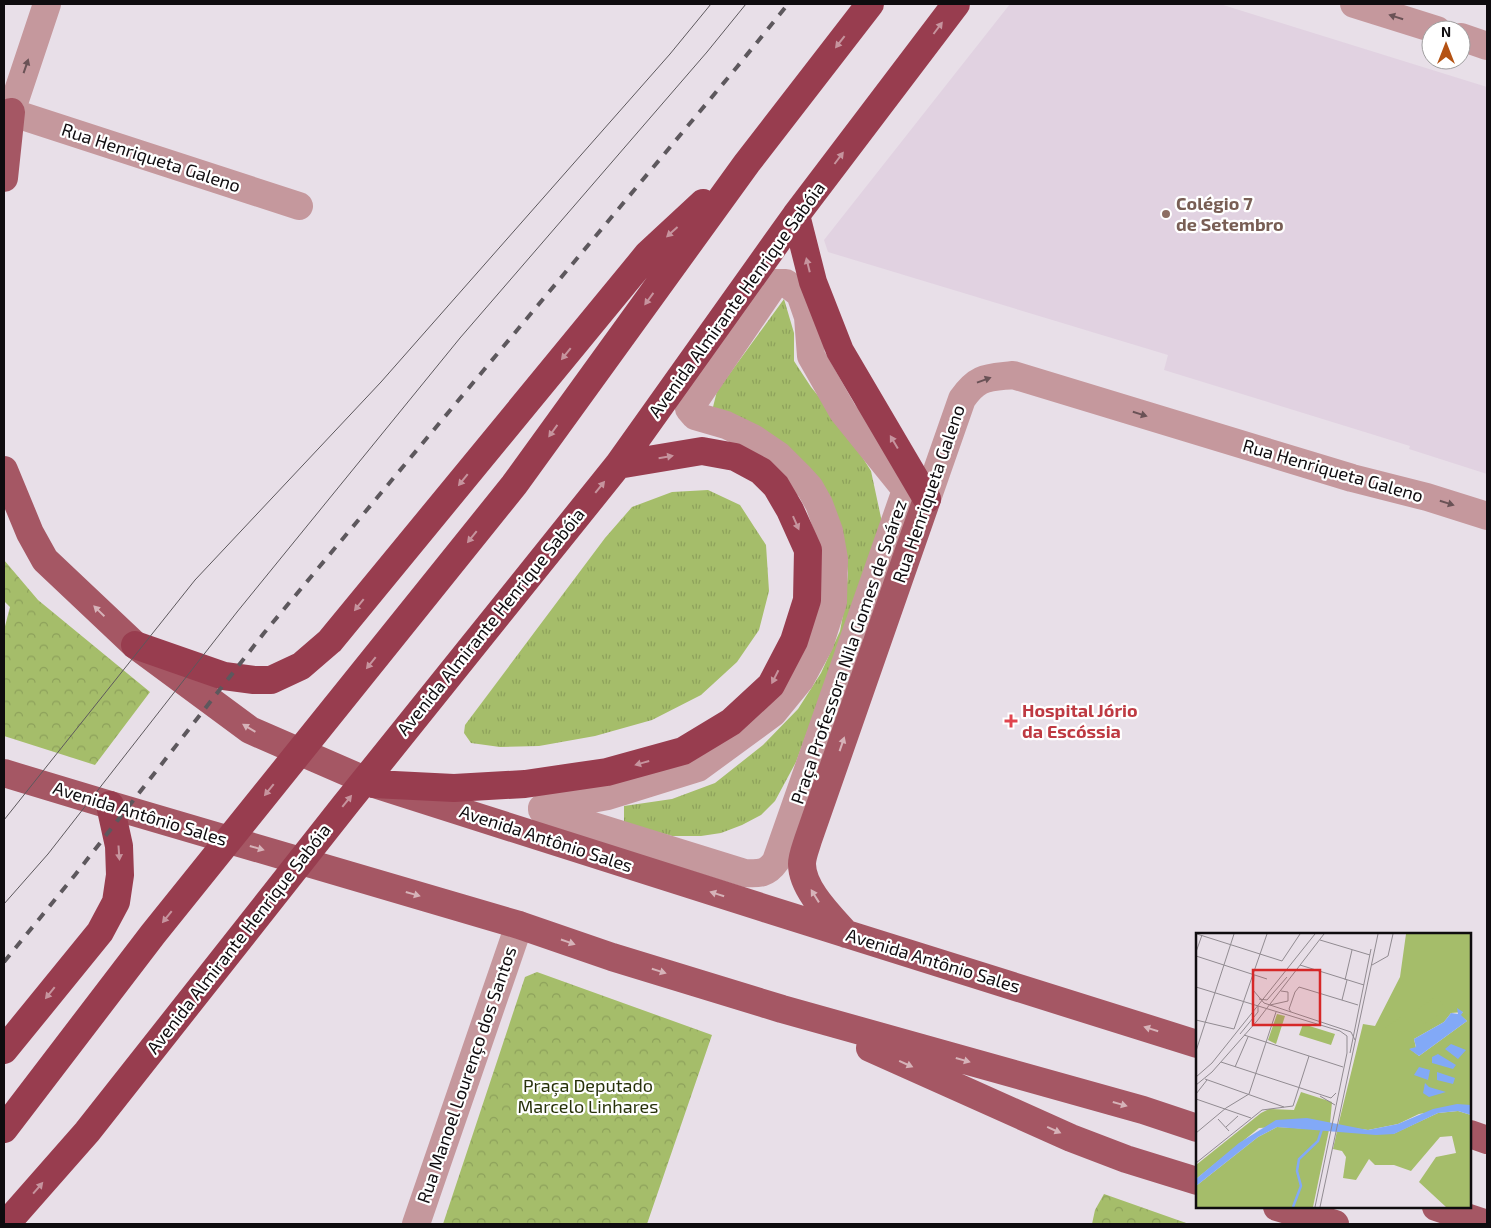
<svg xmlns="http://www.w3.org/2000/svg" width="1491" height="1228" viewBox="0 0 1491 1228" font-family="'Exo 2',sans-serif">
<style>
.built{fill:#e1d2e1}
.grass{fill:url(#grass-tufts)}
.park{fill:url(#park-crowns)}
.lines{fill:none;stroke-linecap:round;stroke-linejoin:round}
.minor{stroke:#c5989d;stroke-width:28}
.major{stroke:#a55764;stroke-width:28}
.highway{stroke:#983d4f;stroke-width:28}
.tram{stroke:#5d585d;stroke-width:1}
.rail{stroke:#5d585d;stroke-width:4;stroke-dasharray:9 9;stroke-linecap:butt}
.oneway{fill:#6a5256}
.oneway2{fill:#c6949e}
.oneway3{fill:#d6b3b9}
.education-dot{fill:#8d6e63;stroke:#fff;stroke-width:2}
.health-dot{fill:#e0444e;stroke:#fff;stroke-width:2}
.labels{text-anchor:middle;stroke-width:4.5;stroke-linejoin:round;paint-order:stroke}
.street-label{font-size:18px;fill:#0f0c0f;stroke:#fff}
.education-label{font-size:18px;font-weight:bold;fill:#785e54;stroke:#fff;text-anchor:start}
.health-label{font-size:18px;font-weight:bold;fill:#be3a42;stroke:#fff;text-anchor:start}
.park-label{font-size:18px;fill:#27310a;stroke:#fff}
.inset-river{fill:none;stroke:#82a9f7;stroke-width:2.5}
.inset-road{fill:none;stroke:#918b91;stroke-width:1}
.view{fill:#d62828;fill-opacity:0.15;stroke:#d62828;stroke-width:2.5}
.inset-edge{fill:none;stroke:#0f0c0f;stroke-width:2.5}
</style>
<defs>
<pattern id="grass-tufts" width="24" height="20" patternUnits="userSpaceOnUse" patternTransform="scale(1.25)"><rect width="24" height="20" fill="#a5bd6a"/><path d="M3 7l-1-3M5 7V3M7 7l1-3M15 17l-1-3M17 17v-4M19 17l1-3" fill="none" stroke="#8da15b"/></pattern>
<pattern id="park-crowns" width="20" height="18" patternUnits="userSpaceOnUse" patternTransform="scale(1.25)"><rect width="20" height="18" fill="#a5bd6a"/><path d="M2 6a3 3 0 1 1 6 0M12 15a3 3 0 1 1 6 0" fill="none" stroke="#8da15b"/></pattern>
</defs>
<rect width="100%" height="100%" fill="#e8dfe8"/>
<!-- built -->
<path class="built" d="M 1010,4 L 1220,4 L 1487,87 L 1487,474 L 1409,449 L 1410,446 L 1164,370 L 1168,355 L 828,252 L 824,240 Z"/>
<!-- grass -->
<path class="grass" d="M 784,299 L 794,333 L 794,361 L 811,387 L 844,428 L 871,471 L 883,527 L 796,762 L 775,801 L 761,815 L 742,825 L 721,833 L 701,836 L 672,836 L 624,823 L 624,806 L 672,799 L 715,783 L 763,745 L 798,709 L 821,673 L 840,631 L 845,604 L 848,573 L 843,538 L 742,421 L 713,407 L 717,391 Z
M 708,490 L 740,505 L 766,545 L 769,591 L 759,630 L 737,662 L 701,695 L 652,720 L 595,736 L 539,746 L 500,747 L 471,743 L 464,733 L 465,725 L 605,538 L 632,507 L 672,492 Z"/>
<!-- park -->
<path class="park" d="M 4,560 L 38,600 L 150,692 L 95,765 L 4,736 L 4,630 L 10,607 L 4,601 Z
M 537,972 L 712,1035 L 647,1224 L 443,1224 L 525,977 Z
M 1104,1194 L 1189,1224 L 1092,1224 L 1095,1210 Z"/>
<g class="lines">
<!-- minor -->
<path class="minor" d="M 1354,4 L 1437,30
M 1461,37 L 1487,46
M 4,110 L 299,206
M 4,127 L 11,112 L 47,4
M 775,283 L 786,283 L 800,294 L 808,317 L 811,356 L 843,412 L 906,490 L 776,861 C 767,874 759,874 745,873 L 542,810 L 542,808 L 608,796 L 698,768 L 773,713 L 800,680 L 820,643 L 833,602 L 834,559 L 829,531 L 819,504 L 810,488 L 800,477 L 778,455 L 753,438 L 726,425 L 695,416 L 689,409 Z
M 927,499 L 962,399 C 978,376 987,378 1013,375 L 1352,478 L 1427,497 L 1487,516
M 416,1224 L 519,925"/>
<!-- major -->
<path class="major" d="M 4,178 L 11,112
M 4,470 L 30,533 L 45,560 L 135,645 L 250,730 L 374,784 L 764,908 L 1197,1044
M 4,773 L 110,805 L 519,925 L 612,957 L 782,1009 L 1143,1110 L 1197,1128
M 846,934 C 830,916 802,889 802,864 C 802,856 806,847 808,840 L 927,499
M 870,1048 L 1071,1138 L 1126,1159 L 1197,1181
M 1470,1134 L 1487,1140
M 1277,1207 L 1335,1224
M 1436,1207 L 1487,1224"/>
<!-- highway -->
<path class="highway" d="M 796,215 L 813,282 L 840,351 L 927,499
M 135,645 L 224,676 L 254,680 L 271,680 L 301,666 L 330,641 L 648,254 L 703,203
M 374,784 L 454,788 L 525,784 L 607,772 L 683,751 L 731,722 L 771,685 L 794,641 L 807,600 L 808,550 L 790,510 L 776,486 L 761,471 L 735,457 L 702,451 L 618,465
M 4,1050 L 100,932 L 116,902 L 120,875 L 119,846 L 110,805
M 4,1129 L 153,934 L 514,485 L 747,163 L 870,4
M 6,1224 L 87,1132 L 345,805 L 618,465 L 796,215 L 956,4"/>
<!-- tram -->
<path class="tram" d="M 4,820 L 195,580 L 381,382 L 670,54 L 711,4
M 4,904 L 48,854 L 237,612 L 460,338 L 707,52 L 746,4"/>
<!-- rail -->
<path class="rail" d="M 4,962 L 75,875 L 264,633 L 737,67 L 788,4"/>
</g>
<!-- one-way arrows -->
<defs><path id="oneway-solid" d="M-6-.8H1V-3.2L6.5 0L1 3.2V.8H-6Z" transform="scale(1.25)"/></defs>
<g class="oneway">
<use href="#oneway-solid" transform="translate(1396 17) rotate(-162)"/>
<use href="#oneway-solid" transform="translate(26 66) rotate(-71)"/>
<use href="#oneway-solid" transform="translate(984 380) rotate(-20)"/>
<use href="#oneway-solid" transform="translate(1140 414) rotate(17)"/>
<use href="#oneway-solid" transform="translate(1447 503) rotate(17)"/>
</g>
<g class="oneway2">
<use href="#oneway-solid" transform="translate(938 28) rotate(-53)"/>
<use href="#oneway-solid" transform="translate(840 42) rotate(128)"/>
<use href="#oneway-solid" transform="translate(839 158) rotate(-53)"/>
<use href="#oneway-solid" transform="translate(672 232) rotate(138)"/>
<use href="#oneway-solid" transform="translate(808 265) rotate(-104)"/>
<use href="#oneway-solid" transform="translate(649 299) rotate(126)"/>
<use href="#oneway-solid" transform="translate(566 354) rotate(129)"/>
<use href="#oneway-solid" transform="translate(553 431) rotate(126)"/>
<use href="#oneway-solid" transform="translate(894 442) rotate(-121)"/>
<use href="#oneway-solid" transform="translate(666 457) rotate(-10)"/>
<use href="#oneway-solid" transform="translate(463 480) rotate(129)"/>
<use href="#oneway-solid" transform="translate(600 487) rotate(-51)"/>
<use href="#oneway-solid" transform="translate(796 523) rotate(66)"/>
<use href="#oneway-solid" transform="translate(472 537) rotate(129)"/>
<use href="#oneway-solid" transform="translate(359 605) rotate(129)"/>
<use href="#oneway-solid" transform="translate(371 663) rotate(129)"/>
<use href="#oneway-solid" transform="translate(775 677) rotate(117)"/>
<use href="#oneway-solid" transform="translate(642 763) rotate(164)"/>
<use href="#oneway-solid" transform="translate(269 790) rotate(129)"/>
<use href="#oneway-solid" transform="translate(347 801) rotate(-51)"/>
<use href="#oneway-solid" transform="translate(119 853) rotate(86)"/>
<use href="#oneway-solid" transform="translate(167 917) rotate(129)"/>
<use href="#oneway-solid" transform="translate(50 993) rotate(129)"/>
<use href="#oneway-solid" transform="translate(38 1188) rotate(-49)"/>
</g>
<g class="oneway3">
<use href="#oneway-solid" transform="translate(99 611) rotate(-136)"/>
<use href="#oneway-solid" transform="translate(249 728) rotate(-149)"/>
<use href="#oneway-solid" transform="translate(842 744) rotate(-71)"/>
<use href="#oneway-solid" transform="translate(257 848) rotate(16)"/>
<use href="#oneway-solid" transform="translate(413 894) rotate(16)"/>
<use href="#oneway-solid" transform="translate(717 894) rotate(-162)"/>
<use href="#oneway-solid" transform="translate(815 896) rotate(-122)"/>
<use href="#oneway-solid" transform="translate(568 942) rotate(19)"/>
<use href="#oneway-solid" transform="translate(659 971) rotate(17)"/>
<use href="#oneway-solid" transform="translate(1151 1029) rotate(-163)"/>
<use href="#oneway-solid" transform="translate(963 1060) rotate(16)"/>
<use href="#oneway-solid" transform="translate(906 1064) rotate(24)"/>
<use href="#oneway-solid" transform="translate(1120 1104) rotate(16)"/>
<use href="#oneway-solid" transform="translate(1054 1130) rotate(24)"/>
</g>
<!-- markers -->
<circle class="education-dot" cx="1166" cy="214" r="5"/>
<path class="health-dot" d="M1008.5 713.5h5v5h5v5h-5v5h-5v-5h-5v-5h5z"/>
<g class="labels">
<!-- street labels -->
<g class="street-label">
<text transform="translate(151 158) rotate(18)" y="6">Rua Henriqueta Galeno</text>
<text transform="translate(737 300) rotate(-54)" y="6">Avenida Almirante Henrique Sabóia</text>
<text transform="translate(1333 471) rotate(16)" y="6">Rua Henriqueta Galeno</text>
<text transform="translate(929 494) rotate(-71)" y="6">Rua Henriqueta Galeno</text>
<text transform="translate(491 622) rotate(-51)" y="6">Avenida Almirante Henrique Sabóia</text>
<text transform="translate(849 652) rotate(-71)" y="6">Praça Professora Nila Gomes de Soárez</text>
<text transform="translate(140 814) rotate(17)" y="6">Avenida Antônio Sales</text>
<text transform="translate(546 839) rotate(18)" y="6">Avenida Antônio Sales</text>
<text transform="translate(239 939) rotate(-52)" y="6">Avenida Almirante Henrique Sabóia</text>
<text transform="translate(933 961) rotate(17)" y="6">Avenida Antônio Sales</text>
<text transform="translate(467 1075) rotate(-71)" y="6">Rua Manoel Lourenço dos Santos</text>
</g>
<!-- education labels -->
<g class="education-label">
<text x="1176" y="210">Colégio 7<tspan x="1176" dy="21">de Setembro</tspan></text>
</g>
<!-- health labels -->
<g class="health-label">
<text x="1022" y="717">Hospital Jório<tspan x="1022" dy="21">da Escóssia</tspan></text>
</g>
<!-- park labels -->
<g class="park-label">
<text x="588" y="1092">Praça Deputado<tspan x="588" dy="21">Marcelo Linhares</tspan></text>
</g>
</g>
<!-- overview -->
<g transform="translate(1196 933)">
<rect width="275" height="275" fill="#e8dfe8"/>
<path d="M 81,194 L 133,197 L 117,274 L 0,274 L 0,253 L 62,204 Z" fill="#a5bd6a"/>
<path d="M 210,1 L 275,1 L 275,172 L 223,181 L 202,191 L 172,197 L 142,193 L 167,91 L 179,93 L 204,44 ZM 267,79 L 264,82 L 271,88 L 223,123 L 214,116 L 220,115 L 218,106 L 248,89 L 255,80 ZM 81,81 L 89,83 L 80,111 L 72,107 ZM 107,91 L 139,101 L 135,112 L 103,102 ZM 105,159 L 136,169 L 134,191 L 63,195 L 0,246 L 0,232 L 65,180 L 73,176 L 98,177 ZM 262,178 L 275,182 L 275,274 L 250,274 L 223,249 L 240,224 L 260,220 L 256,203 L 244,204 L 215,238 L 198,232 L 179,232 L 173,226 L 160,247 L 147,245 L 150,224 L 146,218 L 137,216 L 141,198 L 197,201 L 242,180 Z" fill="#a5bd6a" fill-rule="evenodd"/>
<path d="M 241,63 L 250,77 L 228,91 L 219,78 ZM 208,82 L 215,94 L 194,108 L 186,97 Z" fill="#a5bd6a"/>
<path d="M 261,75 L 267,79 L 265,82 L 271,88 L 223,123 L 213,116 L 220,114 L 218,106 L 248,89 L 255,80 L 262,81 ZM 255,111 L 270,117 L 262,126 L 249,116 ZM 242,121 L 260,132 L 257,136 L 236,130 L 236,124 ZM 223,134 L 234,137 L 232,147 L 218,142 ZM 241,139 L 259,145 L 257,151 L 241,147 ZM 229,150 L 233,154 L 250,159 L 233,164 L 227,160 ZM 261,171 L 275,172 L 275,182 L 262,178 L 242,180 L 198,201 L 180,202 L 81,194 L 62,204 L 0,253 L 0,246 L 43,210 L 80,187 L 111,185 L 172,197 L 202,191 L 237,176 Z" fill="#82a9f7"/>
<path class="inset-river" d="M 97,274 L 105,253 L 101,238 L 103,226 L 122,208 L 126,196"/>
<path class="inset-road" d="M 1,1 L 86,28 L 104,1M 124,7 L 174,22M 0,19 L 6,2M 0,23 L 71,46M 104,32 L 168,52M 176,32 L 192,23 L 197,1M 58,42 L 57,57 L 68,70 L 155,99 L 159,107M 149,47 L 156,17M 0,54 L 144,98 L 151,103 L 151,120 L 119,274M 99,59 L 103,54 L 162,72M 63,66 L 71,67 L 91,44M 146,67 L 151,47M 74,72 L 92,68 L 92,59 L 85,58M 95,79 L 93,76 L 99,59M 0,87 L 38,96 L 71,1M 44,101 L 62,79 L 62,73M 48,102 L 147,134M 0,118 L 38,1M 154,120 L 175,16M 25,129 L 135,165 L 140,160M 39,134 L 52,104M 0,144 L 16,130 L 119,1M 9,146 L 88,174M 0,152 L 16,139 L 61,88 L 128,1M 0,161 L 11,147M 124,163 L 139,172M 0,166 L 55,185M 22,186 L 33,198M 30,194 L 42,183M 0,200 L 30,175 L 53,161 L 80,79M 0,230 L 66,177 L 97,173 L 113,123M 124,274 L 182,1"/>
<path class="view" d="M 57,37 L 124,37 L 124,92 L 57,92 Z"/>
<rect width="275" height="275" class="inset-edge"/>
</g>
<!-- border -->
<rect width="1491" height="1228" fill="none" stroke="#0f0c0f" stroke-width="10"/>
<!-- north arrow -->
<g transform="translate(1446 45)"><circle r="24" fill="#ffffff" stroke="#9f9e9f"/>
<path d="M0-4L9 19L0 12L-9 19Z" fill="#b45213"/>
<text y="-8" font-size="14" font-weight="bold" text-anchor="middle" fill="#0f0c0f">N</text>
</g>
</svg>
